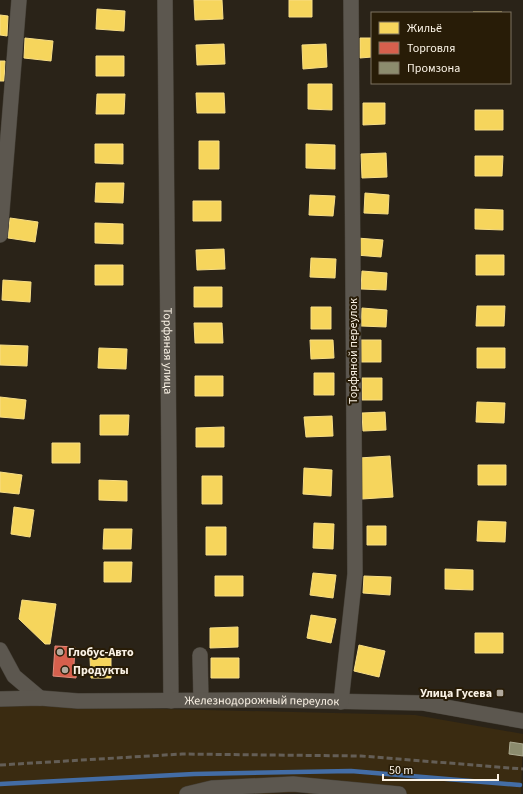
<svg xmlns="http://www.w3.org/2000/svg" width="523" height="794" viewBox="0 0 523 794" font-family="'Source Sans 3',sans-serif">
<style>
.built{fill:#3a2b11}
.homes{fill:#f6d55c;stroke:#f8de85}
.shops{fill:#d6604d;stroke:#e18c7b}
.industry{fill:#8c8c6e;stroke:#adab92}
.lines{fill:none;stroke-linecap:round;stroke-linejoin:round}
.stream{stroke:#436da6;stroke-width:4.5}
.minor-casing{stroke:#443f36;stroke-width:16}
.minor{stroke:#5c574f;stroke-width:15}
.rail{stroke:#645e56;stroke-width:3;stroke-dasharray:6 3;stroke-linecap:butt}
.poi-dot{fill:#b2aa9e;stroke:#281c07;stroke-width:1.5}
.labels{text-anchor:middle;stroke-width:4;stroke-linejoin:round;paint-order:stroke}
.street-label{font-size:12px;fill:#fbf3e6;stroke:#281c07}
.poi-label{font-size:12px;font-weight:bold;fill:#fbf3e6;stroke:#281c07;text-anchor:start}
</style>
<rect width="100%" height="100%" fill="#2a2318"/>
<!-- built -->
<path class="built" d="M 0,703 L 1,705 L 415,715 L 523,734 L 521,794 L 308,794 L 308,792 L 262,794 L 0,794 Z"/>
<!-- homes -->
<path class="homes" d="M 194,0 L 222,0 L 223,19 L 195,20 Z
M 289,0 L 312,0 L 312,17 L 289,17 Z
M 97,9 L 125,11 L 124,31 L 96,29 Z
M 473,12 L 502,12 L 502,13 L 473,13 Z
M 0,15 L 8,16 L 7,36 L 0,35 Z
M 25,38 L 53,41 L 51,61 L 24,58 Z
M 360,38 L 372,38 L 372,57 L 360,58 Z
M 224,44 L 225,64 L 197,65 L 196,45 Z
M 326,44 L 327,67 L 303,69 L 302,45 Z
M 96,56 L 124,56 L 124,76 L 96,76 Z
M 0,61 L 5,61 L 4,81 L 0,81 Z
M 308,84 L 332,84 L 332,110 L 308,109 Z
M 196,93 L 224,93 L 225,113 L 197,113 Z
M 97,94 L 125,94 L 124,114 L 96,114 Z
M 363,103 L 385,103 L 385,124 L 363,125 Z
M 475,110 L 503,110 L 503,130 L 475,130 Z
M 199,141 L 219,141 L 219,169 L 199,169 Z
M 95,144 L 123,144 L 123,164 L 95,163 Z
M 306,144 L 335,145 L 335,169 L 306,168 Z
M 386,153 L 387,177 L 362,178 L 361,154 Z
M 475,156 L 503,156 L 502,176 L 475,176 Z
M 96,183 L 124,183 L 123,203 L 95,202 Z
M 365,193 L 389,195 L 388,214 L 364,213 Z
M 310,195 L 335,196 L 333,216 L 309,215 Z
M 193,201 L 221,201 L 221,221 L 193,221 Z
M 475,209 L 503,210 L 503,230 L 475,229 Z
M 10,218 L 38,222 L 35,242 L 8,238 Z
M 95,223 L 123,224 L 123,244 L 95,243 Z
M 357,238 L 383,240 L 381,257 L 356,255 Z
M 224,249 L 225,269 L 197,270 L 196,250 Z
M 476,255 L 504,255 L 504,275 L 476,275 Z
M 311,258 L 336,259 L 335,278 L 310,277 Z
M 95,265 L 123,265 L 123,285 L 95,285 Z
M 362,271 L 387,273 L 386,290 L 361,289 Z
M 3,280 L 31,282 L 30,302 L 2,300 Z
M 194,287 L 222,287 L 222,307 L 194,307 Z
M 477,306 L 505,306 L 504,326 L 476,326 Z
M 311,307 L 331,307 L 331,329 L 311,329 Z
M 362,308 L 387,310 L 386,327 L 361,326 Z
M 194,323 L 222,323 L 223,343 L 195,343 Z
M 310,340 L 333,340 L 334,358 L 311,359 Z
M 361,340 L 381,340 L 381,362 L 361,362 Z
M 0,345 L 28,346 L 27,366 L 0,365 Z
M 99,348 L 127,349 L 126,369 L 98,368 Z
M 477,348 L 505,348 L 505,368 L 477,368 Z
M 314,373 L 334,373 L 334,395 L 314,395 Z
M 195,376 L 223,376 L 223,396 L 195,396 Z
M 362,378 L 382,378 L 382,400 L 362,400 Z
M 0,397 L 26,400 L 24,419 L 0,417 Z
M 477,402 L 505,403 L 504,423 L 476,422 Z
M 385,412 L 386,430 L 363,431 L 362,413 Z
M 100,415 L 129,415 L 128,435 L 100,435 Z
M 332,416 L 333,436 L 306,437 L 304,417 Z
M 224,427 L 224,447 L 196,447 L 196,428 Z
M 52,443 L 80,443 L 80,463 L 52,463 Z
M 390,456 L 393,497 L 362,499 L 359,458 Z
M 478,465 L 506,465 L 506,485 L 478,485 Z
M 304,468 L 332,470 L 331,496 L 303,494 Z
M 0,472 L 22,475 L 19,494 L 0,492 Z
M 202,476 L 222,476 L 222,504 L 202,504 Z
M 99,480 L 127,481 L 127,501 L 99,500 Z
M 14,507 L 34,510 L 30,537 L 11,534 Z
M 478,521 L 506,522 L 505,542 L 477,541 Z
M 314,523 L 334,524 L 333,549 L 313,548 Z
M 367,526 L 386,526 L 386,545 L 367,545 Z
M 206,527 L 226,527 L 226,555 L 206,555 Z
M 104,529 L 132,529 L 131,549 L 103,549 Z
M 104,562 L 132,562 L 131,582 L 104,582 Z
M 445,569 L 473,570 L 473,590 L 445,589 Z
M 313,573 L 336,575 L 333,598 L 310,595 Z
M 215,576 L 243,576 L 243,596 L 215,596 Z
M 364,576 L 391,577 L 390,595 L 363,593 Z
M 22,600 L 56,604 L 50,644 L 45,644 L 19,619 Z
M 311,615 L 336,619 L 331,643 L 307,638 Z
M 238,627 L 238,647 L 210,648 L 210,628 Z
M 475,633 L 503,633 L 503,653 L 475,653 Z
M 359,645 L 385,651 L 379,677 L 354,671 Z
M 90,658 L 111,658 L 111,678 L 91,678 Z
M 211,658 L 239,658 L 239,678 L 211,678 Z"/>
<!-- shops -->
<path class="shops" d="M 55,646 L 75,647 L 74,665 L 77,665 L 76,678 L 53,676 Z"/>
<!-- industry -->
<path class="industry" d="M 510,742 L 523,744 L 523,756 L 509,754 Z"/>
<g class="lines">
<!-- stream -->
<path class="stream" d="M 0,784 L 194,774 L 351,771 L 520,785"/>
<!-- minor casing -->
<g class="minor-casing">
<g id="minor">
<path id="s1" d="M 165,0 L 171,701"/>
<path d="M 0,235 L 19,0"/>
<path d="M 0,650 L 14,676 L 40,698"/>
<path d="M 200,655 L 201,700"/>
<path id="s2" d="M 0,699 L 40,698 L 78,701 L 273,700 L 423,703 L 523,721"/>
<path d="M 341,702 L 355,574 L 351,0"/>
<path d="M 187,794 L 212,788 L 293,784 L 399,794"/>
</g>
</g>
<!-- minor -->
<use href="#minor" class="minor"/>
<!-- rail -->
<path class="rail" d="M 0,765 L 182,754 L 361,756 L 523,769"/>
</g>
<!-- markers -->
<g class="poi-dot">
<circle cx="60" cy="652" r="4"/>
<circle cx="65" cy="670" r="4"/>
<rect x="496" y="689" width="8" height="8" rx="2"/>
</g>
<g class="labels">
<!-- street labels -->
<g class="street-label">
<text dy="4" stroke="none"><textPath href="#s1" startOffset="351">Торфяная улица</textPath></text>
<text transform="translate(353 351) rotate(-90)" y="4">Торфяной переулок</text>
<text dy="4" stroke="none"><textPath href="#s2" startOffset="262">Железнодорожный переулок</textPath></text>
</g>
<!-- poi labels -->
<g class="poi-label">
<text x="68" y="656">Глобус-Авто</text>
<text x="73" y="674">Продукты</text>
<text x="492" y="697" text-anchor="end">Улица Гусева</text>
</g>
</g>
<!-- legend -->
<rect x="371" y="12" width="140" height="72" fill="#281c07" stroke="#7c7260"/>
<rect x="379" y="22" width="20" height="12" fill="#f6d55c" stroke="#7c7260"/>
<text x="407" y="32" font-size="12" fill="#fbf3e6">Жильё</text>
<rect x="379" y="42" width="20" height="12" fill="#d6604d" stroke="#7c7260"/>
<text x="407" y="52" font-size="12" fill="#fbf3e6">Торговля</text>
<rect x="379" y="62" width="20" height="12" fill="#8c8c6e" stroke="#7c7260"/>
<text x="407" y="72" font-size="12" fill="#fbf3e6">Промзона</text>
<!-- scale -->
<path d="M383 774v6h115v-6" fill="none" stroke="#fbf3e6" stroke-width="2"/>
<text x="389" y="774" font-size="12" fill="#fbf3e6" stroke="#281c07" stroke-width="3" paint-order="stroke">50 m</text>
</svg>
